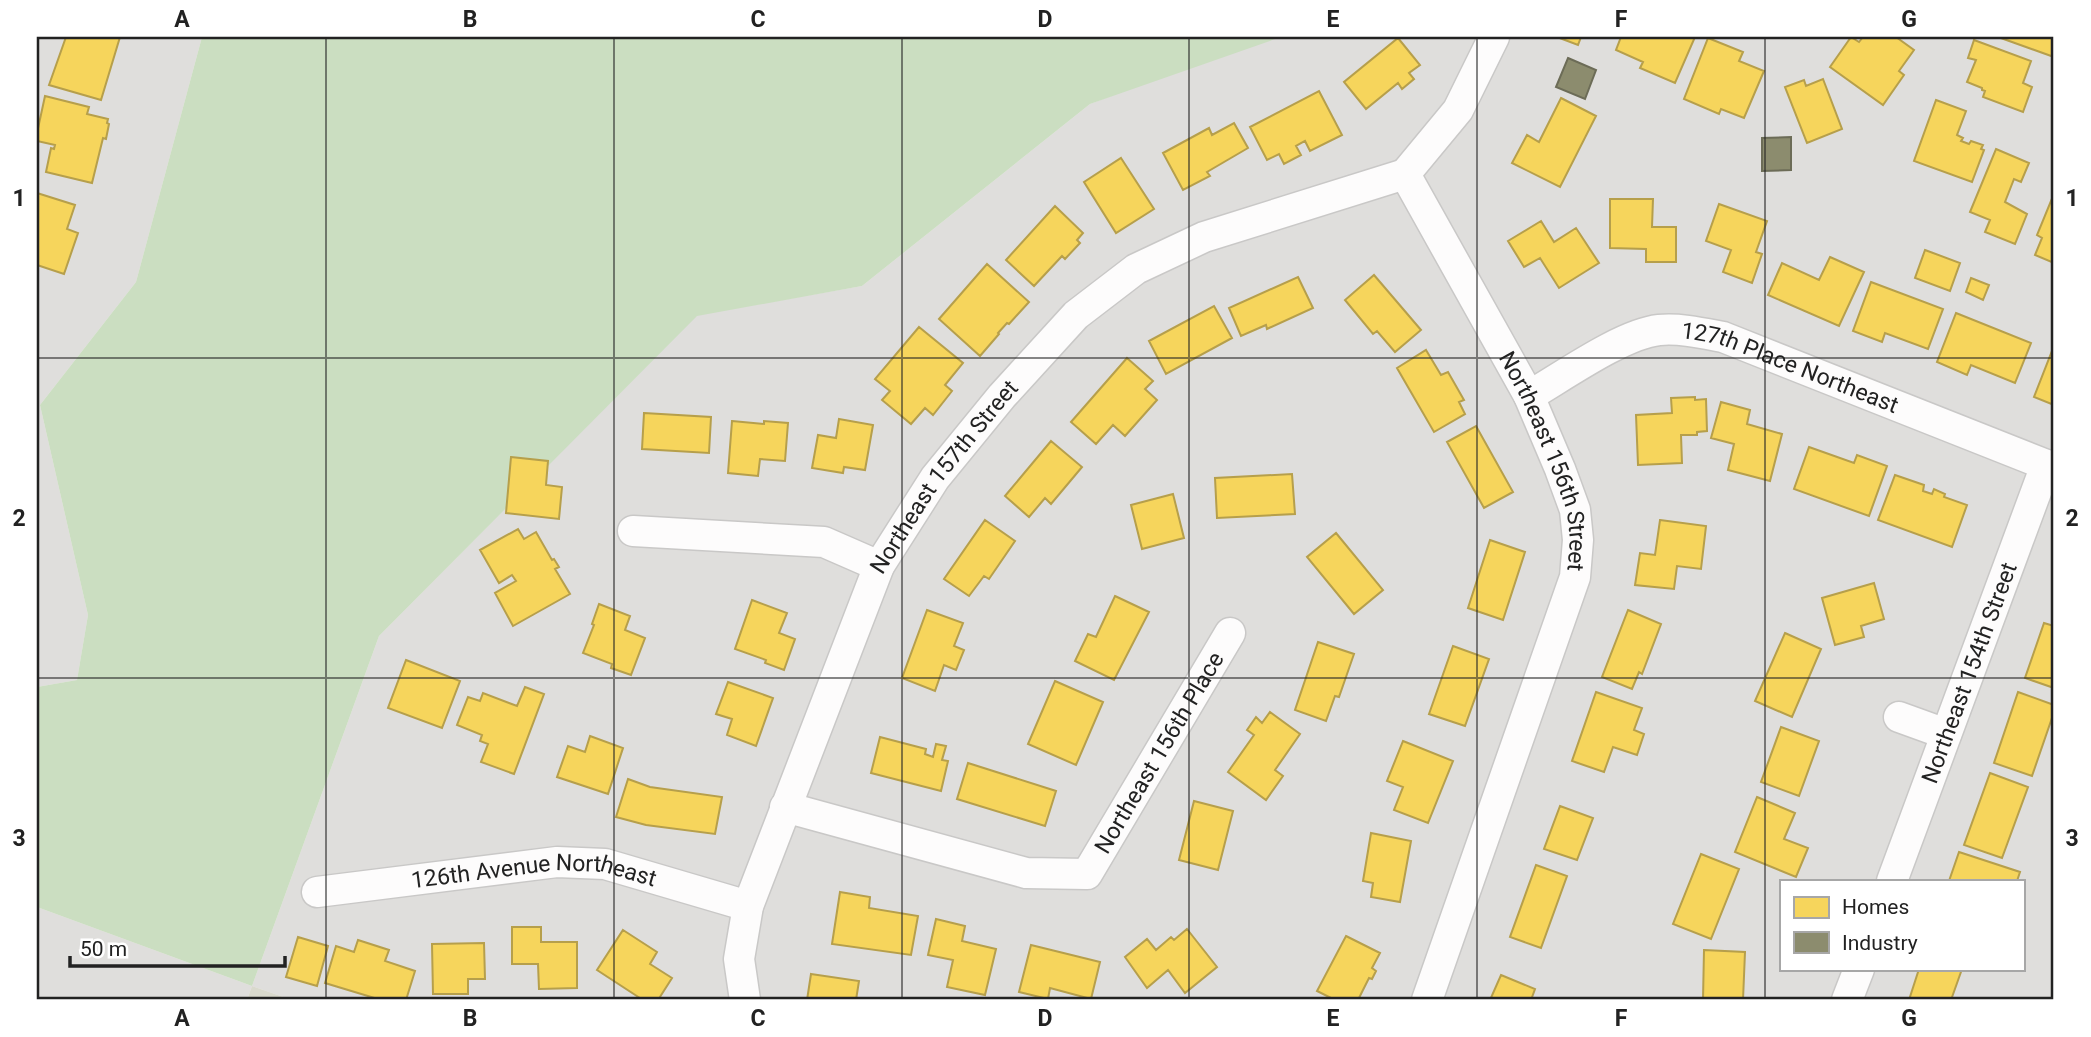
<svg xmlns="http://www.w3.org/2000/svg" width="2091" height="1037" viewBox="0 0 2091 1037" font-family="Roboto,sans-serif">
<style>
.residential{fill:#dfdedc;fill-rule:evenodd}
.construction{fill:#d9d9cd}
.forest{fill:#cbdec1}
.homes{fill:#f6d55c;stroke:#b69f4b;stroke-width:2}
.industry{fill:#8c8c6e;stroke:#6c6c57;stroke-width:2}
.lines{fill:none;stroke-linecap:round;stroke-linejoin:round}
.minor-casing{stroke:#c9c8c7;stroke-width:33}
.minor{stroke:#fdfcfc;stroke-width:30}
.grid{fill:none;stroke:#222;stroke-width:2;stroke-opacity:0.55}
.labels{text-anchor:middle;stroke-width:7;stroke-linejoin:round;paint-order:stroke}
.street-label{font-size:23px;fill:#222;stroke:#fff}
.neatline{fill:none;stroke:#222;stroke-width:2.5}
.grid-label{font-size:23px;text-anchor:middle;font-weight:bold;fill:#222}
</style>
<rect width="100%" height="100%" fill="#f0eeeb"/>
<!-- residential -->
<path class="residential" d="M 37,37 L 202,37 L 136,282 L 40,405 L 88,615 L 77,680 L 37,687 Z
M 1265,37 L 2054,37 L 2054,1000 L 292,1000 L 252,986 L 247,1000 L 37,1000 L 37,907 L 252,986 L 379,636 L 697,315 L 862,286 L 1090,104 ZM 1781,881 L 2023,881 L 2023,969 L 1781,969 Z"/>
<!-- construction -->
<path class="construction" d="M 252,986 L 292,1000 L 247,1000 Z"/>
<!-- forest -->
<path class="forest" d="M 202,37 L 1281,37 L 1090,104 L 862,286 L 697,316 L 379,636 L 252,986 L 37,907 L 37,687 L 77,680 L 88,615 L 40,405 L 136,282 Z"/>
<!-- homes -->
<path class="homes" d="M 66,37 L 120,37 L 101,100 L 49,85 Z
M 1557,37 L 1581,37 L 1578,45 Z
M 1621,37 L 1695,37 L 1675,83 L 1640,68 L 1643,62 L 1616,50 Z
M 1851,37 L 1859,42 L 1863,37 L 1896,37 L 1914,50 L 1899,71 L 1904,75 L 1883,105 L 1830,67 Z
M 1998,37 L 2054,37 L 2054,57 Z
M 1398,38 L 1420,65 L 1409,73 L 1414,79 L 1402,89 L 1398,83 L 1366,109 L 1344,82 Z
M 1708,38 L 1743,52 L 1739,61 L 1764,71 L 1744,118 L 1721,109 L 1719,114 L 1684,99 Z
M 1974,40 L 2031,61 L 2023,83 L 2032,87 L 2023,112 L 1983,97 L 1985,91 L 1982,90 L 1982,88 L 1967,82 L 1976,60 L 1968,58 Z
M 1823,79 L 1842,129 L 1807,143 L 1785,87 L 1804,80 L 1806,86 Z
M 1319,91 L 1342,135 L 1310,151 L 1305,141 L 1296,146 L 1301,155 L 1284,164 L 1279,154 L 1267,160 L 1250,127 Z
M 45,96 L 89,107 L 87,114 L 108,119 L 107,123 L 109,124 L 106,139 L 103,138 L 92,183 L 46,172 L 51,148 L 54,149 L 55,145 L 37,141 L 37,133 Z
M 1561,98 L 1596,116 L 1560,187 L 1512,163 L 1527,135 L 1539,142 Z
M 1936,100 L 1966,111 L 1957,135 L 1963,138 L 1961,141 L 1969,144 L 1971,141 L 1983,145 L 1981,149 L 1984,150 L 1972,182 L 1914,161 Z
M 1234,123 L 1248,148 L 1207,172 L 1210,176 L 1183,190 L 1163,153 L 1209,128 L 1212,135 Z
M 1996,149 L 2029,163 L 2021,182 L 2014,179 L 2005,202 L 2027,214 L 2015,244 L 1985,232 L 1990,220 L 1970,212 Z
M 1121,158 L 1154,209 L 1116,233 L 1084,182 Z
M 37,193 L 75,205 L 67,229 L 78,233 L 64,274 L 37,265 Z
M 2053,196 L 2054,196 L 2054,263 L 2035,255 L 2042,238 L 2037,235 Z
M 1610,199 L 1653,199 L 1652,227 L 1676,227 L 1676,262 L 1646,262 L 1646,249 L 1610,248 Z
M 1719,204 L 1767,221 L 1756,252 L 1762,254 L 1752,283 L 1723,272 L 1731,250 L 1706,241 Z
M 1055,206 L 1083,233 L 1077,240 L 1080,243 L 1065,259 L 1062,256 L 1034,286 L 1006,260 Z
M 1541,221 L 1554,242 L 1576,228 L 1599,263 L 1559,288 L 1540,258 L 1524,267 L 1508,241 Z
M 1925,250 L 1960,263 L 1950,291 L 1915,278 Z
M 1830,257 L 1864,272 L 1839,326 L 1768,295 L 1782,263 L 1819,280 Z
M 987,264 L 1029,302 L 1009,324 L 1007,323 L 998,333 L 999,334 L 980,356 L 939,319 Z
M 1374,275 L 1421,330 L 1395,352 L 1377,331 L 1373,334 L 1345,300 Z
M 1298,277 L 1313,308 L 1267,329 L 1266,325 L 1241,336 L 1229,308 Z
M 1971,278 L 1989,285 L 1983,300 L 1966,292 Z
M 1871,282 L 1943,309 L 1928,349 L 1885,333 L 1882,342 L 1853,331 Z
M 1214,306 L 1232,338 L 1166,374 L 1149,341 Z
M 1956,313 L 2031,343 L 2015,383 L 1971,365 L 1967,375 L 1937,362 Z
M 919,327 L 963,363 L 945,385 L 952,391 L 933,415 L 925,408 L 911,424 L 882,400 L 890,391 L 875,379 Z
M 1426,350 L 1441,375 L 1448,372 L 1464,400 L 1459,402 L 1465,414 L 1434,432 L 1397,368 Z
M 2052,351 L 2054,352 L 2054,405 L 2034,397 Z
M 1127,358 L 1153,381 L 1145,389 L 1157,400 L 1125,436 L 1113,425 L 1096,444 L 1071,422 Z
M 1695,397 L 1695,400 L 1706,399 L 1707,431 L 1697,432 L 1697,435 L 1681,435 L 1682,463 L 1638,465 L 1636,415 L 1672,413 L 1671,398 Z
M 1721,402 L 1750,410 L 1747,424 L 1782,434 L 1770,481 L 1728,470 L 1734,444 L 1711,438 Z
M 644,413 L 711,417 L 709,453 L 642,449 Z
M 839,419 L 873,425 L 865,470 L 844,467 L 843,473 L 812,468 L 818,435 L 836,438 Z
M 732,421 L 764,424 L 764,421 L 788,423 L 785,461 L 760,459 L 758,476 L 728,473 Z
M 1476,426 L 1513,492 L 1484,508 L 1447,442 Z
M 1051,441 L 1082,467 L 1051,504 L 1045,498 L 1029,517 L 1005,496 Z
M 1809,447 L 1854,463 L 1857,455 L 1887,466 L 1869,516 L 1794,489 Z
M 511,457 L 548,461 L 546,485 L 562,487 L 559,519 L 506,513 Z
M 1292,474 L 1295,514 L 1217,518 L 1215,478 Z
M 1895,475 L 1924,485 L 1923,491 L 1932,494 L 1934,489 L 1945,494 L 1944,497 L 1967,505 L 1952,547 L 1878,520 Z
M 1173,494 L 1184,538 L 1142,549 L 1131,505 Z
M 985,520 L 1015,541 L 989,579 L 984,576 L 969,596 L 944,579 Z
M 1660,520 L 1706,526 L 1701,569 L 1677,566 L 1674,589 L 1635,585 L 1640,553 L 1655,555 Z
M 518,529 L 524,539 L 536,532 L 552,560 L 554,559 L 559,567 L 555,569 L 570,594 L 513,626 L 495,593 L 516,581 L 512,575 L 499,583 L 480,550 Z
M 1336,533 L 1383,590 L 1354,614 L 1307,557 Z
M 1490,540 L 1525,552 L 1503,620 L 1468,608 Z
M 1874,583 L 1884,619 L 1861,626 L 1864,637 L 1835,645 L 1822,598 Z
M 1115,596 L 1149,612 L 1114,680 L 1075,661 L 1088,634 L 1096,637 Z
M 752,600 L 787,613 L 779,633 L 795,639 L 784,670 L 765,663 L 766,660 L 735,649 Z
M 599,604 L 630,616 L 625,630 L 645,638 L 631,675 L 611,668 L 612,664 L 583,653 L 594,625 L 592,624 Z
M 927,610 L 963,623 L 954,646 L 964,650 L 956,670 L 944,665 L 935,691 L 902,678 Z
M 1628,610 L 1661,624 L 1642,674 L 1639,672 L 1632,689 L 1602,677 Z
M 2044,623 L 2054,626 L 2054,688 L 2025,678 Z
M 1785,633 L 1821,649 L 1792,717 L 1755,701 Z
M 1318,642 L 1354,654 L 1339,697 L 1335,696 L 1326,721 L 1295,710 Z
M 1453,646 L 1489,659 L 1465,726 L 1429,714 Z
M 406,660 L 460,681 L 442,728 L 388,708 Z
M 1055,681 L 1103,702 L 1076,765 L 1028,744 Z
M 728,682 L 773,698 L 756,746 L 727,735 L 732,719 L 716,714 Z
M 525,687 L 544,694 L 514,774 L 481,762 L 488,744 L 480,741 L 482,735 L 457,725 L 468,697 L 480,701 L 483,693 L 517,706 Z
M 1596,692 L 1642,708 L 1634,730 L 1644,734 L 1637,755 L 1613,747 L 1604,772 L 1572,761 Z
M 2018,692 L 2054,705 L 2054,712 L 2032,776 L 1994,763 Z
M 1270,712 L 1300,734 L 1275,770 L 1283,776 L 1266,800 L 1228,772 L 1254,735 L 1247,730 L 1256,717 L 1262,723 Z
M 1781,727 L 1819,741 L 1799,796 L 1761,782 Z
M 590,736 L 623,748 L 608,794 L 557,777 L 568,746 L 585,752 Z
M 880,737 L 926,749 L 925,754 L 933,757 L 936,744 L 946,746 L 942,760 L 948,761 L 941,791 L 871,773 Z
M 1403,741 L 1453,761 L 1428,823 L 1394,810 L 1403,787 L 1387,781 Z
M 968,763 L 1056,791 L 1045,826 L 957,799 Z
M 1990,773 L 2028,787 L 2002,858 L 1964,845 Z
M 628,779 L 650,787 L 722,797 L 715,834 L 646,825 L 616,817 Z
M 1757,797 L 1795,813 L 1784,839 L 1808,848 L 1796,877 L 1735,852 Z
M 1194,801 L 1233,811 L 1218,870 L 1179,860 Z
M 1560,806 L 1593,818 L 1577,860 L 1544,849 Z
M 1371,833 L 1411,841 L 1400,902 L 1371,897 L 1373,883 L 1363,881 Z
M 1959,852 L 2020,872 L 2017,881 L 1949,881 Z
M 1701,854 L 1739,869 L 1711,939 L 1673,924 Z
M 1536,865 L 1567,876 L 1541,948 L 1510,937 Z
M 840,892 L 870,897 L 869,908 L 918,916 L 911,955 L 832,944 Z
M 936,919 L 965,926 L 962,941 L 996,949 L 985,995 L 947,987 L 953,960 L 928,955 Z
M 512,927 L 541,927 L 541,942 L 577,942 L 577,988 L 539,989 L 538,964 L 512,964 Z
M 1187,929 L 1217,967 L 1185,993 L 1168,970 L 1147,988 L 1125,957 L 1147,939 L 1156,950 L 1171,937 L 1174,940 Z
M 623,930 L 657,952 L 650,964 L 672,978 L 658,1000 L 643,1000 L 597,970 Z
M 1346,936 L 1380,953 L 1372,968 L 1376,971 L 1372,979 L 1369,978 L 1358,1000 L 1335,1000 L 1317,991 Z
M 298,937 L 328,946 L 317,986 L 286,977 Z
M 358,940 L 389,950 L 385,961 L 415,971 L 406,1000 L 381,1000 L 325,983 L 336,946 L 354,952 Z
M 484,943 L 485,979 L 468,979 L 468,994 L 433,994 L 432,944 Z
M 1031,945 L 1100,962 L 1091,999 L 1050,988 L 1048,999 L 1019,992 Z
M 1704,950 L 1745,952 L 1743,1000 L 1703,1000 Z
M 1919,969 L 1962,969 L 1951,1000 L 1909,1000 Z
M 811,974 L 859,981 L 856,1000 L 807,1000 Z
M 1501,975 L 1535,989 L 1531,1000 L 1490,1000 Z"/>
<!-- industry -->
<path class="industry" d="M 1568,58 L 1596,70 L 1585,99 L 1556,87 Z
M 1791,137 L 1791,170 L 1762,171 L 1762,138 Z"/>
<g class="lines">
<!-- minor casing -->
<g class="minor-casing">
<g id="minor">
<path id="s1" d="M 1405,174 L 1529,396 L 1560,469 L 1575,510 L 1578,540 L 1575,577 L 1427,1000"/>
<path d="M 1405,174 L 1458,110 L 1494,37"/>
<path id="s2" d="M 1529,396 C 1562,377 1622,334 1659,330 C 1680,328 1702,333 1723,337 L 2054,468"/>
<path d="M 633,531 L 824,542 L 879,566"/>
<path d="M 1899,717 L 1946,734"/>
<path id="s3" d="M 785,807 L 1026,873 L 1087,874 L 1230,633"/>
<path id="s4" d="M 1892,881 L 2046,465"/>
<path id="s5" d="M 317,892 L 557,862 L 605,864 L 748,906"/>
<path id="s6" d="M 745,1000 L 739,959 L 748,906 L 879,566 L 935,478 L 1002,396 L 1076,315 L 1136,269 L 1204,237 L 1405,174"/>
<path d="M 1847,1000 L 1859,969"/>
</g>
</g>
<!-- minor -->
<use href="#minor" class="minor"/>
</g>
<!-- grid -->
<path class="grid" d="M 326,37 L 326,1000M 614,37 L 614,1000M 902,37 L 902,1000M 1189,37 L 1189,1000M 1477,37 L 1477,1000M 1765,37 L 1765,1000M 37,358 L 2054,358M 37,678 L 2054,678"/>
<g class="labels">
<!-- street labels -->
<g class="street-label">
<text dy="8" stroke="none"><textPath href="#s2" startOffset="284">127th Place Northeast</textPath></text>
<text dy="8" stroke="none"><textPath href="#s1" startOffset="322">Northeast 156th Street</textPath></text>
<text dy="8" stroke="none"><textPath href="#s6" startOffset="570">Northeast 157th Street</textPath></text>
<text dy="8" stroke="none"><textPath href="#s4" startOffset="222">Northeast 154th Street</textPath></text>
<text dy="8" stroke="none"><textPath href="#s3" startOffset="452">Northeast 156th Place</textPath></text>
<text dy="8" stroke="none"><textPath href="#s5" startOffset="219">126th Avenue Northeast</textPath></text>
</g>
</g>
<!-- border -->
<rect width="2091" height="1037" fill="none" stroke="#ffffff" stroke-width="77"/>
<!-- legend -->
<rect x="1780" y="880" width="245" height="91" fill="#ffffff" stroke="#a7a7a7" stroke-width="2"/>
<rect x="1794" y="897" width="35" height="21" fill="#f6d55c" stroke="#a7a7a7" stroke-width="2"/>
<text x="1842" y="914" font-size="21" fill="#222222">Homes</text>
<rect x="1794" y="932" width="35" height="21" fill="#8c8c6e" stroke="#a7a7a7" stroke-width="2"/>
<text x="1842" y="950" font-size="21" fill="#222222">Industry</text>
<!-- scale -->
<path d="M70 956v10h215v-10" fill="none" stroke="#222222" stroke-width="3.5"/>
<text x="80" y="956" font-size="21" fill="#222222" stroke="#ffffff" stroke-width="5" paint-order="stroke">50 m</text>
<rect x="38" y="38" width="2014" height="960" class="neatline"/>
<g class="grid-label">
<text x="182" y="27">A</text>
<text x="470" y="27">B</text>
<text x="758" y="27">C</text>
<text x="1045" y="27">D</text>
<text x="1333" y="27">E</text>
<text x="1621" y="27">F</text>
<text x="1909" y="27">G</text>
<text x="19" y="206">1</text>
<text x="2072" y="206">1</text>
<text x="19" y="526">2</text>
<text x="2072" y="526">2</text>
<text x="19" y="846">3</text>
<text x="2072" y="846">3</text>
<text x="182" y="1026">A</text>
<text x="470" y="1026">B</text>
<text x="758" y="1026">C</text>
<text x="1045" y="1026">D</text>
<text x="1333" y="1026">E</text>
<text x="1621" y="1026">F</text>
<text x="1909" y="1026">G</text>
</g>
</svg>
